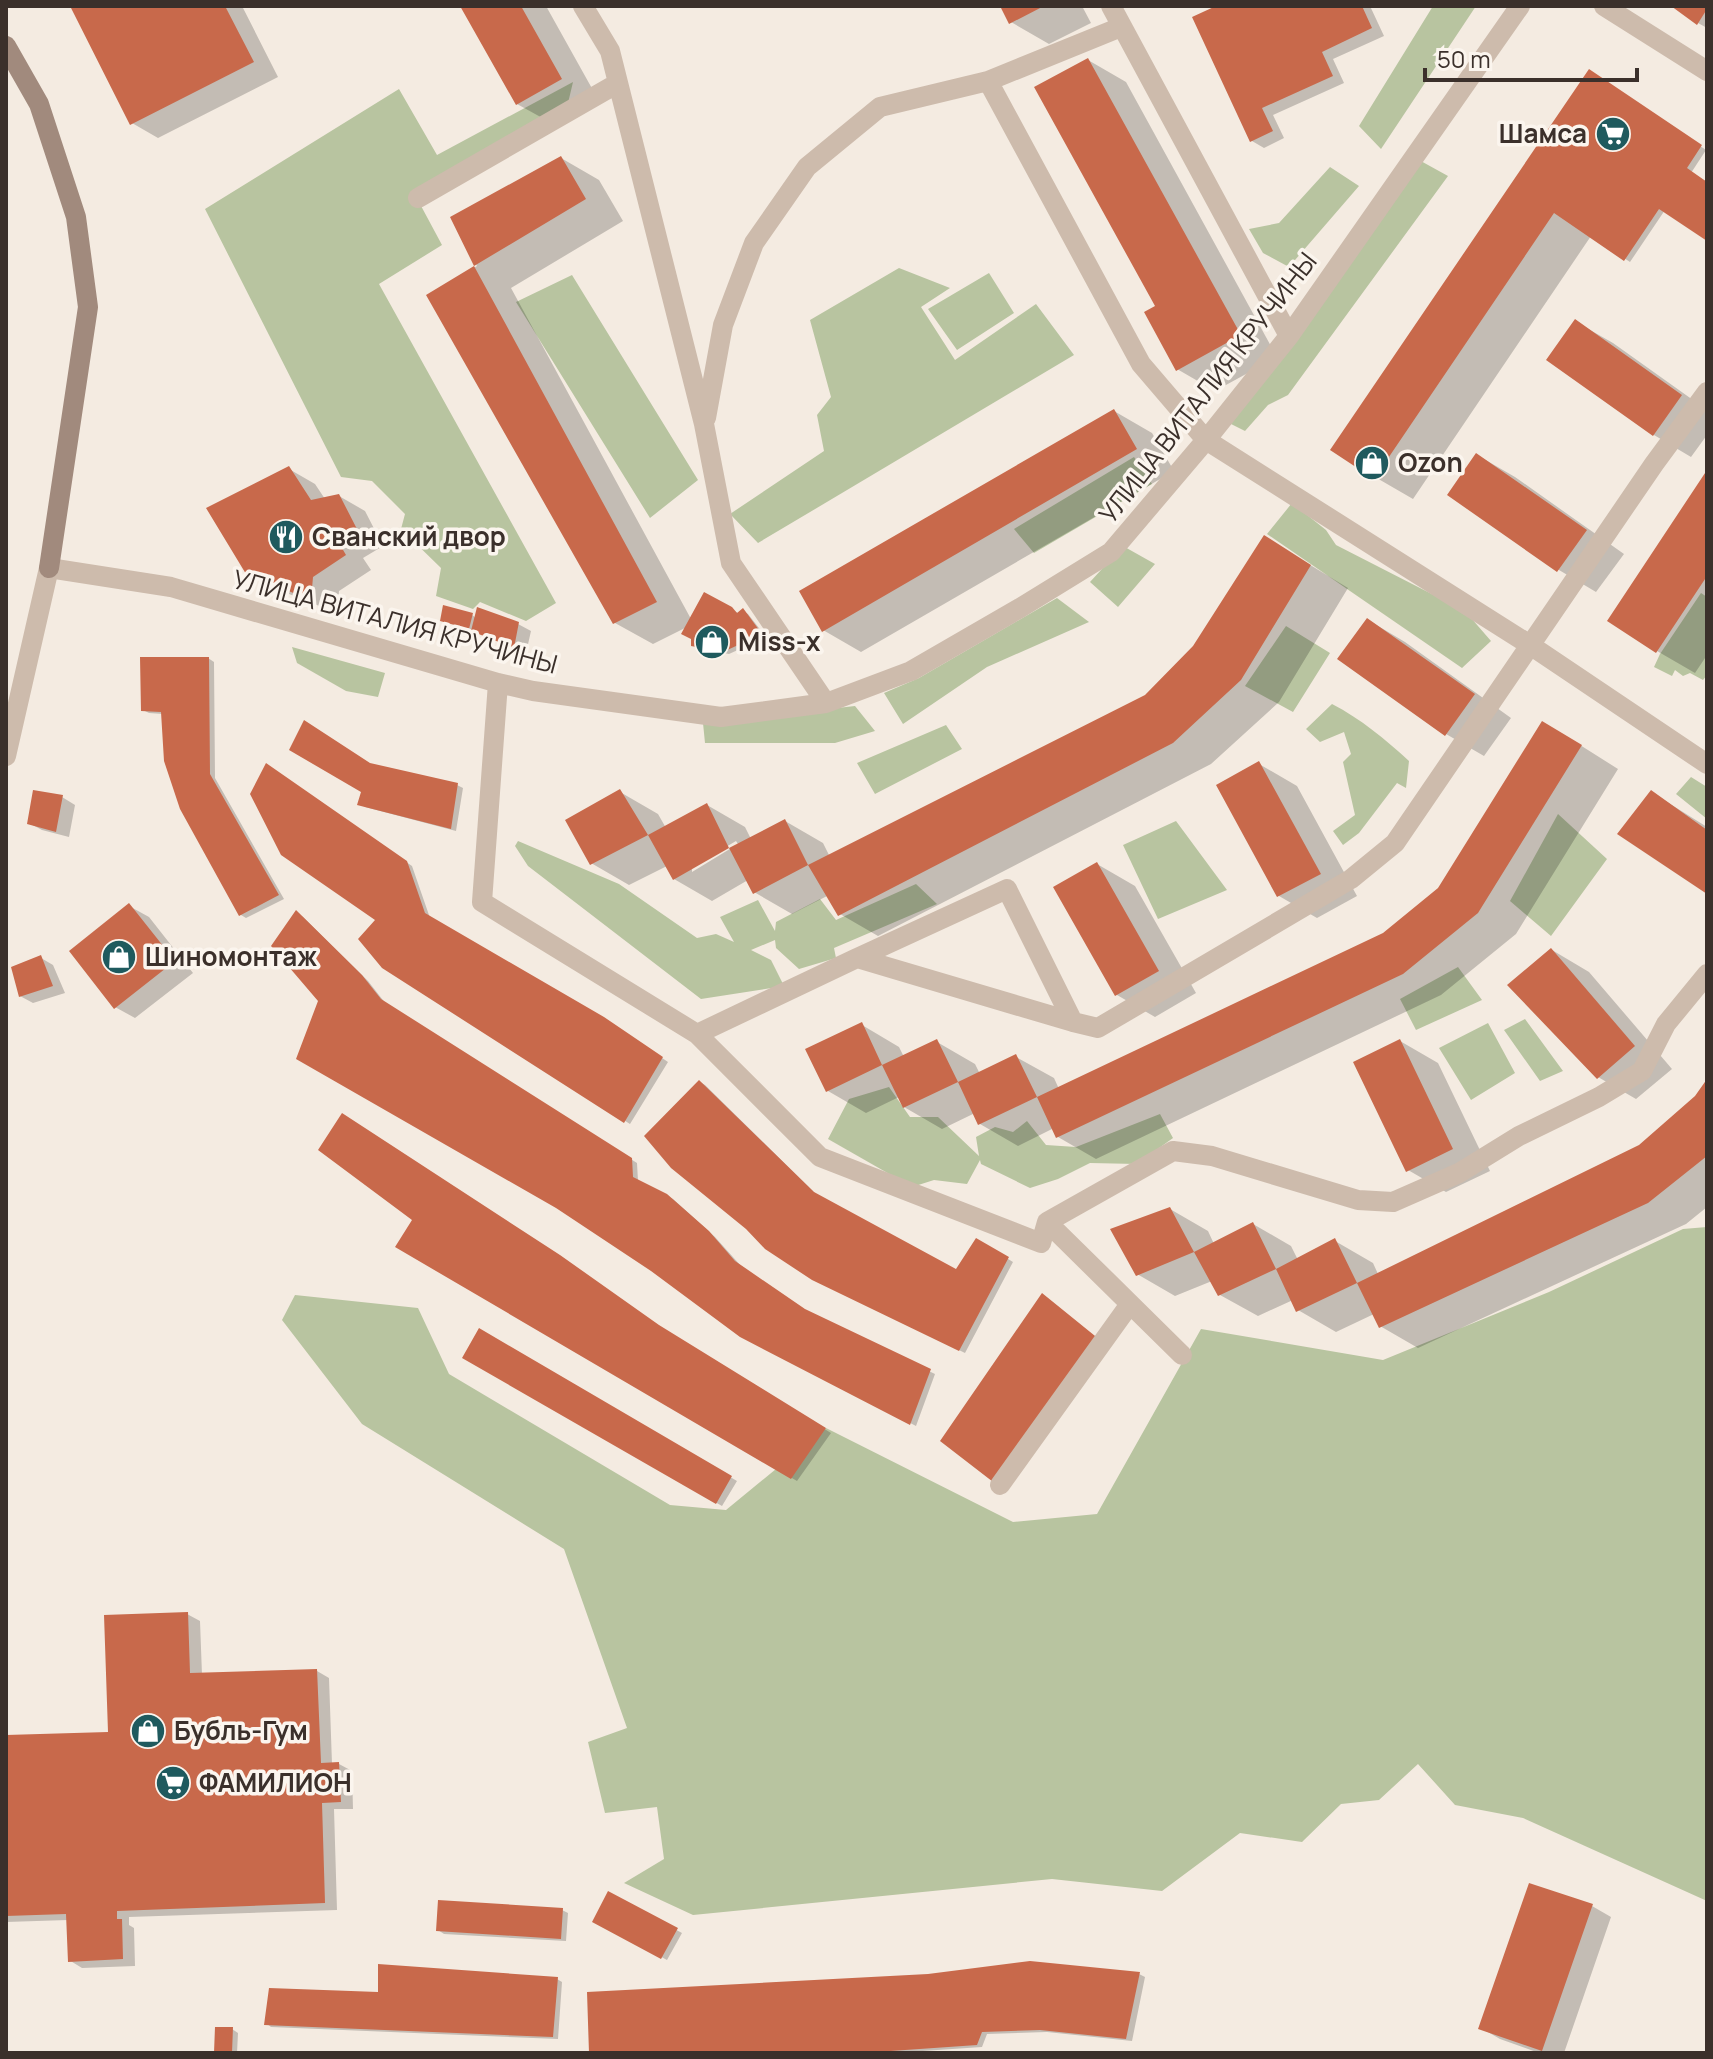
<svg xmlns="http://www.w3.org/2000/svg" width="1713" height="2059" viewBox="0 0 1713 2059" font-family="Manrope,sans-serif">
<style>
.green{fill:#b8c4a0}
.shadow{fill:#0003;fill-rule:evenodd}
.building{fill:#c8694b}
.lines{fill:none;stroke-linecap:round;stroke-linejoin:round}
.minor{stroke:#cdbbac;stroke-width:20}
.secondary{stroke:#a18a7d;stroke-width:20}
.labels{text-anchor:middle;stroke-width:7;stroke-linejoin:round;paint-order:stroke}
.poi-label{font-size:26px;font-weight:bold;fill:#3b302b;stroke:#fbf5ee;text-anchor:start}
.street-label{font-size:26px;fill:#3b302b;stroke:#fbf5ee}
</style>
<rect width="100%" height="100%" fill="#f4ebe1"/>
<!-- green -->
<path class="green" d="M 1433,6 L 1476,6 L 1381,149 L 1359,126 Z
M 573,82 L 564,120 L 420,204 L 442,245 L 379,284 L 556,603 L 526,621 L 480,602 L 473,609 L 436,596 L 441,568 L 401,529 L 405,514 L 372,481 L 341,477 L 205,209 L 399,89 L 437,155 Z
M 1419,160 L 1448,176 L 1288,395 L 1268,405 L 1245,431 L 1229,423 Z
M 1330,167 L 1359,186 L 1289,267 L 1263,253 L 1249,229 L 1279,223 Z
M 899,268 L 950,288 L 921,307 L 955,360 L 1036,304 L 1074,355 L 758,543 L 730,514 L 824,451 L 817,415 L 831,397 L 810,320 Z
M 989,273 L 1014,313 L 957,350 L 928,309 Z
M 572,275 L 698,480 L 650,518 L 516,302 Z
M 1134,457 L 1152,484 L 1034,553 L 1014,529 Z
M 1292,503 L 1326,530 L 1336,545 L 1465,611 L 1491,641 L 1462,668 L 1267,534 Z
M 1123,546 L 1155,564 L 1118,607 L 1090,582 Z
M 1701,593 L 1707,597 L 1707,675 L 1703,680 L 1690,673 L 1683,676 L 1675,670 L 1672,676 L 1654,667 L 1660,654 Z
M 1057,598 L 1089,622 L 987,667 L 903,724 L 884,693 L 919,678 Z
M 1286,626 L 1330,653 L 1293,712 L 1245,686 Z
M 292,647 L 385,673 L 378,697 L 346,691 L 297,663 Z
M 1332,704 C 1361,719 1385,739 1409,761 L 1406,788 L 1397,783 L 1359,833 L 1343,845 L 1333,831 L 1355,815 L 1343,762 L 1351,754 L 1344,732 L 1320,742 L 1306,729 Z
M 855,706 L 875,731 L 835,743 L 705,743 L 703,723 Z
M 946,725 L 962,749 L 875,794 L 857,763 Z
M 1691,777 L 1707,787 L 1707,819 L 1676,794 Z
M 1558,814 L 1607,859 L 1551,936 L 1510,901 Z
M 1176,821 L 1227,890 L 1158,919 L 1123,845 Z
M 518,841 L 619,884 L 697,938 L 716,934 L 734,942 L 720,917 L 758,900 L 775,931 L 776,922 L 820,899 L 836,920 L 916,884 L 937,904 L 834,948 L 836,958 L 799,969 L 776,948 L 775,940 L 751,950 L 771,960 L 784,986 L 701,999 L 528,866 L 515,846 Z
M 1458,967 L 1482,1000 L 1416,1030 L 1400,999 Z
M 1525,1019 L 1563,1071 L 1540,1081 L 1504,1030 Z
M 1488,1023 L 1515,1073 L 1471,1100 L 1439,1048 Z
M 889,1087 L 910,1117 L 938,1117 L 979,1156 L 976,1137 L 995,1127 L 1013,1132 L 1027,1121 L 1046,1145 L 1076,1147 L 1160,1114 L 1173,1138 L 1137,1164 L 1090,1163 L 1058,1179 L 1030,1188 L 981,1164 L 980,1160 L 967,1184 L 934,1180 L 912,1187 L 828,1139 L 849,1099 Z
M 1707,1227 L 1707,1901 L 1523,1818 L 1455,1805 L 1418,1764 L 1379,1800 L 1341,1804 L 1302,1842 L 1240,1833 L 1162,1891 L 1052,1879 L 693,1915 L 624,1883 L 664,1859 L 657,1807 L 605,1813 L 588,1742 L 627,1728 L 564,1549 L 362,1424 L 282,1320 L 295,1295 L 418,1308 L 449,1374 L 670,1505 L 726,1510 L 826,1428 L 1013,1522 L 1097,1514 L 1201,1329 L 1383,1360 L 1549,1292 L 1683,1229 Z"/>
<!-- shadow -->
<path class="shadow" d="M 72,6 L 242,6 L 278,77 L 158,138 L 132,123 Z
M 463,6 L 546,6 L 599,101 L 555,125 L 517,104 Z
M 1003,6 L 1082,6 L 1091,23 L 1049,44 L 1011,22 Z
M 1220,6 L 1370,6 L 1384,36 L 1333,59 L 1344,83 L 1273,115 L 1284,138 L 1264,148 L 1252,141 Z
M 1674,6 L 1707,6 L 1707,28 L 1698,23 Z
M 1088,60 L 1126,82 L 1277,357 L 1215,391 L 1177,369 L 1157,307 Z
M 1595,75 L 1706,150 L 1691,173 L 1707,182 L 1707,239 L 1665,210 L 1630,262 L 1591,236 L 1413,499 L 1375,477 Z
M 561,158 L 599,180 L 623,221 L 511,288 L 691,619 L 704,595 L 738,613 L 743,611 L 748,614 L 766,637 L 729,654 L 699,648 L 693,645 L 693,638 L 687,627 L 653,644 L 615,623 L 429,296 L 477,266 L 452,218 Z
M 1576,322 L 1613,343 L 1707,410 L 1707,435 L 1691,457 L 1654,435 Z
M 1114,411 L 1152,433 L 1174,471 L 861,652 L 823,630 Z
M 1477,455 L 1515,477 L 1624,554 L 1596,592 L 1559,570 L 1450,494 Z
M 289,469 L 315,484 L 325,499 L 339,496 L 365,511 L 383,546 L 363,558 L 371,570 L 339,591 L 337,613 L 274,588 L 247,573 Z
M 1707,474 L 1707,655 L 1695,673 L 1657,651 L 1610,620 Z
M 1302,560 L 1348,588 L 1279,702 L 1211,764 L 878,936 L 840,914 L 829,895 L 792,914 L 754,892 L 748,880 L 712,901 L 674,879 L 667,866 L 629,885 L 591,863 L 620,792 L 658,814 L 666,828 L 707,805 L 745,827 L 751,839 L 785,821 L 823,843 L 830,857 L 1146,697 ZM 736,841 L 738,844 L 692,872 L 692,867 Z
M 472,615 L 476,618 L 518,624 L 531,631 L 526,653 L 476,631 L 442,620 Z
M 1368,620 L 1405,642 L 1511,718 L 1484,756 L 1446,734 Z
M 208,658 L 214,662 L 215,778 L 284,899 L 246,918 L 241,915 L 163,714 L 149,713 L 143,710 Z
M 1580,745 L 1618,769 L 1516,934 L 1441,995 L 1096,1159 L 1058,1137 L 1054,1128 L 1018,1146 L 980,1124 L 975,1113 L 942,1129 L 904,1107 L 899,1097 L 866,1113 L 828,1091 L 862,1025 L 899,1047 L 904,1057 L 937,1042 L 975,1064 L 980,1074 L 1016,1057 L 1054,1078 L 1059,1089 L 1384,934 L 1439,890 Z
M 1259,764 L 1297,786 L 1357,896 L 1317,918 L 1279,896 Z
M 371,765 L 457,785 L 463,788 L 456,831 L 365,807 L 360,804 Z
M 272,769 L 412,866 L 430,918 L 610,1023 L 668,1062 L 630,1124 L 383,967 L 378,920 Z
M 1651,792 L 1707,827 L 1707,891 Z
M 62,797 L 75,805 L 69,837 L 42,830 L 29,823 Z
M 1097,864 L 1135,886 L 1196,993 L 1155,1017 L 1117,995 Z
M 129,906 L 149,917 L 193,973 L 135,1018 L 115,1007 Z
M 302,916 L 368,981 L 386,1004 L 637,1163 L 638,1181 L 673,1199 L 715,1237 L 741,1266 L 808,1313 L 935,1374 L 916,1426 L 741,1335 L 321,1000 Z
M 1552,950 L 1589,972 L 1672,1069 L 1636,1099 L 1598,1077 Z
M 41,958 L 53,965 L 65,993 L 33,1003 L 20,996 Z
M 1400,1041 L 1438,1063 L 1490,1171 L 1446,1192 L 1408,1170 Z
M 700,1082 L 705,1085 L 820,1198 L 956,1272 L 977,1240 L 1013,1262 L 965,1353 L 820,1282 Z
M 1707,1082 L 1707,1207 L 1686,1224 L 1418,1348 L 1380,1326 L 1374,1314 L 1336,1332 L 1298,1310 L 1293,1300 L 1258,1316 L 1220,1295 L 1212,1281 L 1175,1296 L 1137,1274 L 1170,1209 L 1208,1231 L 1214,1244 L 1253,1224 L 1291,1246 L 1298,1260 L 1335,1241 L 1373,1263 L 1378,1274 L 1640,1147 L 1697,1098 Z
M 398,1246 L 665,1331 L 831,1433 L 797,1481 Z
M 480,1330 L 737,1481 L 722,1506 L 465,1358 Z
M 187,1614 L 200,1621 L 202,1675 L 317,1671 L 329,1678 L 332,1764 L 339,1764 L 352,1771 L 353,1809 L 334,1809 L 337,1910 L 129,1917 L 129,1925 L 134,1928 L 135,1966 L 82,1968 L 69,1960 L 68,1920 L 6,1922 L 6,1737 L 110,1734 Z
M 609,1894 L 682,1933 L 667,1960 L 595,1921 Z
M 1592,1906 L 1611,1917 L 1564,2053 L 1539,2053 L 1500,2039 L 1481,2028 Z
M 562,1910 L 568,1913 L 566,1941 L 444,1934 L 438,1930 Z
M 1139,1974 L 1145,1977 L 1132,2041 L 1047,2032 L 987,2034 L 982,2047 L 893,2053 L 591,2053 Z
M 557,1979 L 562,1982 L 558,2039 L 271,2027 L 266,2023 L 380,1994 Z
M 232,2029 L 238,2033 L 237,2053 L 216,2053 Z"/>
<!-- building -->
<path class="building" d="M 70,6 L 225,6 L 254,62 L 130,125 Z
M 460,6 L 521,6 L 562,79 L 516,105 Z
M 1000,6 L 1044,6 L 1009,24 Z
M 1216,6 L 1362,6 L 1372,28 L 1322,52 L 1333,76 L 1262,108 L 1273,131 L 1250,142 L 1192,17 Z
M 1671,6 L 1707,6 L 1707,9 L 1697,25 Z
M 1088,58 L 1241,335 L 1176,371 L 1144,312 L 1155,306 L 1034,87 Z
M 1589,69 L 1702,145 L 1687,168 L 1707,182 L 1707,241 L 1659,209 L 1624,261 L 1554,213 L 1374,479 L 1330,450 Z
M 561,156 L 586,199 L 474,266 L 657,602 L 613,624 L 426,295 L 474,266 L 450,217 Z
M 1575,319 L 1682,395 L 1653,436 L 1546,360 Z
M 1114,409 L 1137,449 L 822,632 L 799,591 Z
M 1476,453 L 1587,530 L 1557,572 L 1447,495 Z
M 289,466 L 311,500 L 339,494 L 358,531 L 339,543 L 346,555 L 313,577 L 311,600 L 246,574 L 206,508 Z
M 1707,470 L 1707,576 L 1656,653 L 1607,621 Z
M 1264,535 L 1311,565 L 1241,680 L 1173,743 L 838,916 L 808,865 L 753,894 L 729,848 L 673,880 L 648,835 L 707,803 L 729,848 L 785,819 L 808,865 L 1145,695 L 1193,646 Z
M 704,592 L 732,607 L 737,613 L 743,608 L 762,634 L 723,652 L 691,646 L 691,639 L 681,634 Z
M 443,605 L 473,613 L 469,629 L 440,621 Z
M 477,607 L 519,622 L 514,648 L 471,631 Z
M 1367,618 L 1475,694 L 1445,736 L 1337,659 Z
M 140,657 L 209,657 L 210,774 L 279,895 L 239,916 L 180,809 L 164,761 L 161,712 L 141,711 Z
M 304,720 L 370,763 L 458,783 L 451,829 L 357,805 L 361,792 L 289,750 Z
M 1542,721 L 1582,745 L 1478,913 L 1403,974 L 1056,1138 L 1037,1097 L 1383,933 L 1438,888 Z
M 1259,761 L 1321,874 L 1277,897 L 1216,785 Z
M 266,763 L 407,861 L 425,913 L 604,1017 L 663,1057 L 624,1123 L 382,968 L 358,939 L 375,920 L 281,855 L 250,794 Z
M 620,789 L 648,835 L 590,865 L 565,820 Z
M 33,790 L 63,795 L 56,832 L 27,824 Z
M 1651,790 L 1707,830 L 1707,894 L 1617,834 Z
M 1097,862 L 1159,971 L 1115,996 L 1053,887 Z
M 129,903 L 175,961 L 114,1009 L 69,951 Z
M 296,910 L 362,975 L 381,999 L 632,1158 L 633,1177 L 667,1194 L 709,1231 L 735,1261 L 805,1309 L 931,1369 L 910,1425 L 740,1337 L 651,1271 L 556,1208 L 296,1059 L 318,1001 L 271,946 Z
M 1551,948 L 1635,1046 L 1597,1079 L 1507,985 Z
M 41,955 L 53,986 L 19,997 L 11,967 Z
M 862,1022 L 882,1065 L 826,1092 L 805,1049 Z
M 937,1039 L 958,1082 L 1016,1054 L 1037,1097 L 978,1125 L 958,1082 L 903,1108 L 882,1065 Z
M 1400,1039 L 1453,1149 L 1406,1172 L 1353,1062 Z
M 1707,1079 L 1707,1156 L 1648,1203 L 1379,1328 L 1357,1283 L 1296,1312 L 1276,1269 L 1335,1238 L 1357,1283 L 1639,1145 L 1695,1096 Z
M 699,1080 L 814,1192 L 956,1269 L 976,1238 L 1009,1257 L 959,1351 L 812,1280 L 765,1249 L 746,1229 L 671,1168 L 644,1136 Z
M 342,1113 L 560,1255 L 659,1325 L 826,1428 L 791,1479 L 395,1247 L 412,1220 L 318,1150 Z
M 1170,1207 L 1194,1252 L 1136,1276 L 1110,1229 Z
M 1253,1222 L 1276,1269 L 1218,1296 L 1194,1252 Z
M 1042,1293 L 1100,1340 L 997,1485 L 940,1441 Z
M 479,1328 L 732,1476 L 716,1504 L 462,1358 Z
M 188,1612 L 190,1673 L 317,1669 L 321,1763 L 339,1762 L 341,1802 L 322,1803 L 325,1903 L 117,1911 L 117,1919 L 122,1919 L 123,1959 L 68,1962 L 66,1914 L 6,1916 L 6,1735 L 108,1732 L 104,1615 Z
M 1529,1883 L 1593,1904 L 1542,2051 L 1478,2029 Z
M 608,1891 L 678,1928 L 661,1959 L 592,1922 Z
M 438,1900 L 563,1908 L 561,1939 L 436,1931 Z
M 1030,1961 L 1140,1972 L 1126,2039 L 1040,2030 L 982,2032 L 977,2045 L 862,2053 L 589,2053 L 587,1992 L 928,1974 Z
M 378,1964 L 558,1977 L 553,2037 L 264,2025 L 269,1988 L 378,1992 Z
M 215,2027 L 233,2027 L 232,2053 L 214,2053 Z"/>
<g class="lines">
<!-- minor -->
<path class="minor" d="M 583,6 L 610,51 L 704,424 L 731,563 L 826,703
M 1111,6 L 1289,336
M 1604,6 L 1707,71
M 988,81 L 1141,364 L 1206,440 L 1530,645 L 1707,764
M 418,198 L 618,83
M 706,418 L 723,325 L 754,243 L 807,167 L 880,107 L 988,81 L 1121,27
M 498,683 L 482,902 L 697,1034 L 820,1157 L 1041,1243 L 1047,1222 L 1173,1151 L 1212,1156 L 1358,1200 L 1393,1202 L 1459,1173 L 1519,1136 L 1599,1097 L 1642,1071 L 1666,1024 L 1707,974
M 6,756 L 49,568 L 171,587 L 498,683 L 533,691 L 721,717 L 826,703 L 911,671 L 1020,608 L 1111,552 L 1206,440 L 1289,336 L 1520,6
M 857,958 L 1007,889 L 1073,1022
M 697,1034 L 857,958 L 1073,1022 L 1098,1028 L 1351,879 L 1395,843 L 1654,464 L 1707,392
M 1047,1222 L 1182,1355
M 1000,1485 L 1130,1304"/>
<!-- secondary -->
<path class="secondary" d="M 6,46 L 39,104 L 76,217 L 88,307 L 49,568"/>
</g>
<!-- icons -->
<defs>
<g id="supermarket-disc" transform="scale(1.8)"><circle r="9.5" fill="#1f5a5e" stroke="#fbf5ee"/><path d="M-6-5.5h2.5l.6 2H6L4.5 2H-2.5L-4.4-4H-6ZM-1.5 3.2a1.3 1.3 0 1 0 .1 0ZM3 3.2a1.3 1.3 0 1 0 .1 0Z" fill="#fff"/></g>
<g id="shop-disc" transform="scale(1.8)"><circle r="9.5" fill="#1f5a5e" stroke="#fbf5ee"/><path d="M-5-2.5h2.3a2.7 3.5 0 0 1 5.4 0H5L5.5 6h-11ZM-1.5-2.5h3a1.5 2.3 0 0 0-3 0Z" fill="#fff"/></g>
<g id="restaurant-disc" transform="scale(1.8)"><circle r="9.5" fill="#1f5a5e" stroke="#fbf5ee"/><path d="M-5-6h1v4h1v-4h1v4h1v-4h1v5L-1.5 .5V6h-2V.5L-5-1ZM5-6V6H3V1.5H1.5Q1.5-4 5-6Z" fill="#fff"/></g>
</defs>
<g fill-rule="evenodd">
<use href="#supermarket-disc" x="1613" y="134"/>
<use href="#shop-disc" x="1372" y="463"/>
<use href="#restaurant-disc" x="286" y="537"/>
<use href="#shop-disc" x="712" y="642"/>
<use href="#shop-disc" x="119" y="957"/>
<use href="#shop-disc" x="148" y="1731"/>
<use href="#supermarket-disc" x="173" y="1783"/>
</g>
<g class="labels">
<!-- poi labels -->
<g class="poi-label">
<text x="1587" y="143" text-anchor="end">Шамса</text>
<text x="1398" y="472">Ozon</text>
<text x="312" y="546">Сванский двор</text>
<text x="738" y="651">Miss-x</text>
<text x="145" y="966">Шиномонтаж</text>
<text x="174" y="1740">Бубль-Гум</text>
<text x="199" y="1792">ФАМИЛИОН</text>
</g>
<!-- street labels -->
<g class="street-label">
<text transform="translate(1208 388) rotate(-52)" y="9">УЛИЦА ВИТАЛИЯ КРУЧИНЫ</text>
<text transform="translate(395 622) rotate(15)" y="9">УЛИЦА ВИТАЛИЯ КРУЧИНЫ</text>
</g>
</g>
<!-- border -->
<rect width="1713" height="2059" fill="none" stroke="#3b302b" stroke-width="16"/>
<!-- scale -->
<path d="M1425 68v12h212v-12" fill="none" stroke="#3b302b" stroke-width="4"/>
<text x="1437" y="68" font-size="24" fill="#3b302b" stroke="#fbf5ee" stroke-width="6" paint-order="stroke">50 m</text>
</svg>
